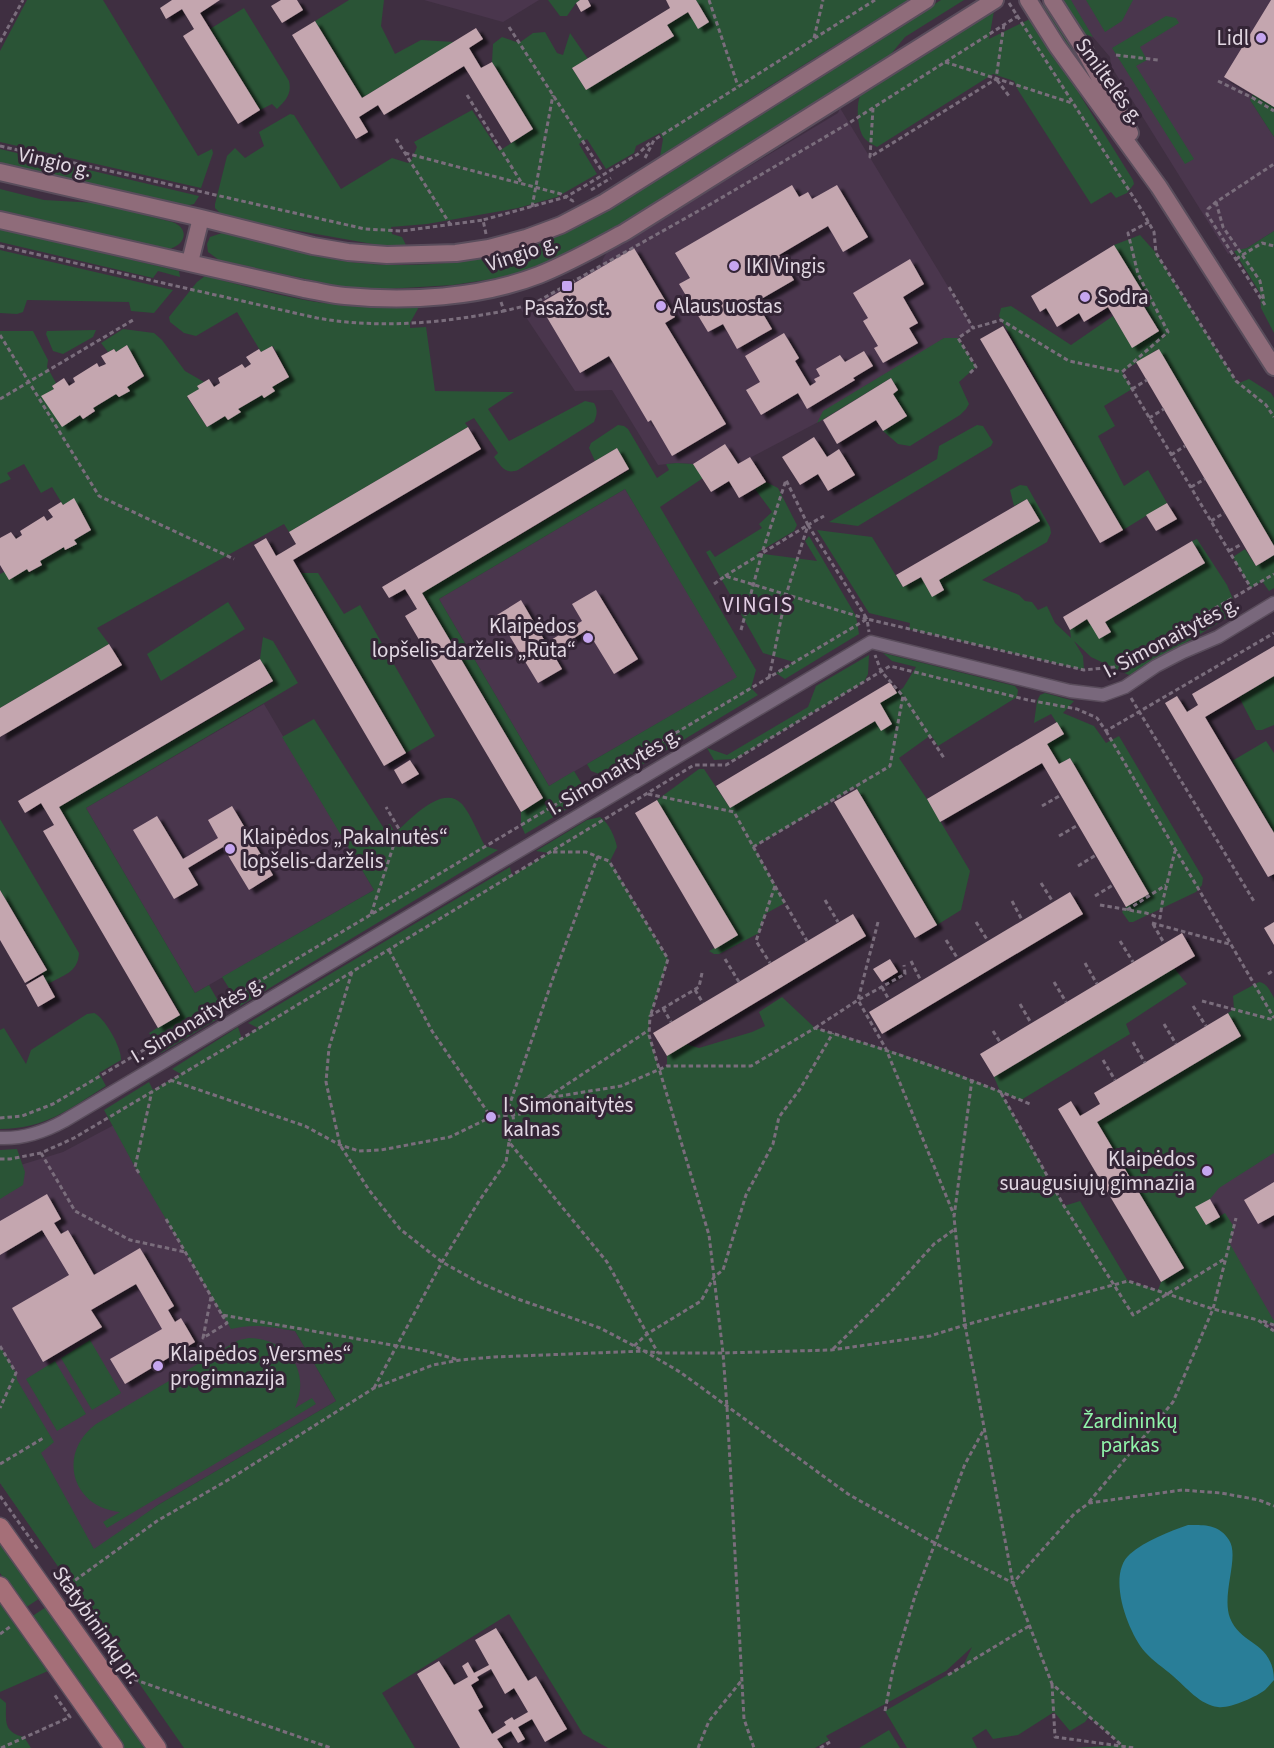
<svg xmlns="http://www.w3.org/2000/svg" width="1274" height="1748" viewBox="0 0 1274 1748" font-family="'Source Sans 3',sans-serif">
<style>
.built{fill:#4a364d}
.green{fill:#2a5436}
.water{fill:#297e98}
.building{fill:#c4a6af;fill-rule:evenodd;filter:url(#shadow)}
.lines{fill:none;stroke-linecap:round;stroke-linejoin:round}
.street-casing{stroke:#5a4d5c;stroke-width:15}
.secondary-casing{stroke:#5a4d5c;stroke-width:20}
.primary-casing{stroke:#5a4d5c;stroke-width:21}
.path{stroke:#7a6d7c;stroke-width:3;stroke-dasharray:4.5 3;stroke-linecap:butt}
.street{stroke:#79687c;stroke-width:12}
.secondary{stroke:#8f6c7a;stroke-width:16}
.primary{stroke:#a56f78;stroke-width:18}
.poi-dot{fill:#c6a6f0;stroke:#342536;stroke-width:2}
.labels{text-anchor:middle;stroke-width:6;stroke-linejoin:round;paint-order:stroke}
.poi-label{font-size:21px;fill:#e2d8e3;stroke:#342536;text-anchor:start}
.street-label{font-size:21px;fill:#e2d8e3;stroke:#342536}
.park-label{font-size:21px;fill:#90f5aa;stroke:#342536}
.neighbourhood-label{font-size:22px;letter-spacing:1.5px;fill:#e1cde3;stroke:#342536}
</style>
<defs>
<filter id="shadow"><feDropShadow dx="6" dy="4" stdDeviation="1.5" flood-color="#0009"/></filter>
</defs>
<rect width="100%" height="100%" fill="#3f2f41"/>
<!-- built -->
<path class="built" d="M 424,0 L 539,0 L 503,22 Z
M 1062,0 L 1274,0 L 1274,107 L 1253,95 L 1250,100 L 1274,137 L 1274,231 L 1247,248 L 1228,254 L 1111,66 L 1110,57 L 1093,37 L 1085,34 Z
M 840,108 L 973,328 L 958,338 L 944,338 L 891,378 L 898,390 L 894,394 L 907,416 L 876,420 L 837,444 L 822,420 L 738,464 L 725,444 L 693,464 L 677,463 L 658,465 L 612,390 L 575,391 L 520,308 L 533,304 L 602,265 L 603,259 L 607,252 L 838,113 Z
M 625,489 L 738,677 L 549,786 L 439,599 Z
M 264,704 L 374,890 L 195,993 L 86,808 Z
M 1274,1069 L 1274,1331 L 1258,1320 L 1168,1220 Z
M 114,1125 L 135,1167 L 245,1325 L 260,1325 L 295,1331 L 336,1401 L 158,1505 L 64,1574 L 0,1483 L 0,1167 L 14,1167 L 63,1152 Z"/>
<!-- green -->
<path class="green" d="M 27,0 L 103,0 L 198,156 L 212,149 L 213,153 L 201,188 L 0,142 L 0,51 Z
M 349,0 L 384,0 L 381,26 L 395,54 L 421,40 L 454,42 L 362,98 L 315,21 Z
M 548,0 L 580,0 L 576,3 L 567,16 L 560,16 Z
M 696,0 L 908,0 L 765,89 L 660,157 L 663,139 L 660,133 L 636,146 L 634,153 L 606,169 L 587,139 L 579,144 L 597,174 L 557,197 L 518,208 L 427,224 L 391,227 L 392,234 L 402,237 L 407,247 L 378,245 L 271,226 L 221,214 L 215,208 L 215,204 L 227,156 L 235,148 L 245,158 L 264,146 L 259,132 L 290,114 L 294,115 L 341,189 L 392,158 L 408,163 L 411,161 L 417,147 L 414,142 L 472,110 L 499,151 L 533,129 L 492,62 L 493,44 L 502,37 L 519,43 L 533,33 L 545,32 L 557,53 L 563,55 L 570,33 L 588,59 L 572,68 L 586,90 L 674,36 L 667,25 L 688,12 L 698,28 L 709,22 Z
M 941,0 L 964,0 L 905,37 L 891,54 L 620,226 L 570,253 L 527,271 L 492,279 L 453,285 L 370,290 L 347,288 L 219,260 L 208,252 L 207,244 L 210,237 L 222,233 C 259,241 296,251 333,259 C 385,270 464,265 515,252 C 543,245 569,230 595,218 Z
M 1062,0 L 1071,0 L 1093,37 L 1085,34 Z
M 1086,0 L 1133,0 L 1122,21 L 1105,32 Z
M 1045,4 L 1108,106 L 1089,83 L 1041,7 Z
M 244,8 L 289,81 C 292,94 286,100 277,109 L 272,104 L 260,110 L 210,29 Z
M 994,11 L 989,39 L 1032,18 L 1133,180 L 1134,184 L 1127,193 L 1116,198 L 1111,192 L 1091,204 L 1018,90 L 1014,81 L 993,74 L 877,147 C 873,145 868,142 865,139 C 857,131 856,105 860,96 Z
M 1166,16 L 1176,18 L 1179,23 L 1140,47 L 1147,60 L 1136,66 L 1194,159 L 1185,164 L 1112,48 Z
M 1253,94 L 1274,107 L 1274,137 L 1250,100 Z
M 0,149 L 199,196 L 194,204 L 185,206 L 0,163 Z
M 0,189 L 44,200 L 97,203 L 172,222 C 190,228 186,245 169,249 L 0,210 Z
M 0,229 L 179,271 L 180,277 L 158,271 L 153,278 L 0,242 Z
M 1274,231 L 1274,333 L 1261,308 L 1260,293 L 1234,251 L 1247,248 Z
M 1140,235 L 1156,253 L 1236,381 L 1239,383 L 1249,379 L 1271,393 L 1274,398 L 1274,546 L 1158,349 L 1122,372 L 1132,389 L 1104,406 L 1115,426 L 1098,436 L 1124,486 L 1148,470 L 1167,503 L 1123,530 L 999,316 L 1001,308 L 1011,306 L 1071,345 L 1113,316 L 1132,347 L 1159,331 L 1138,297 L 1114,245 Z
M 0,250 L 173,290 L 154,313 L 131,311 L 129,302 L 27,300 L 23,312 L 17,314 L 0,313 Z
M 205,276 C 246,286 289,299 331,304 C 361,308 390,306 420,305 L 410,323 L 410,328 L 426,327 L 435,391 L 514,392 L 488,409 L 509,441 L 585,401 L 594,403 C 598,410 597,415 594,422 L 518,470 C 505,475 501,466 494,457 L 498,453 L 474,418 L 465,423 L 468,427 L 289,532 L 284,524 L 97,628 L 109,644 L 0,708 L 0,574 L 4,572 L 27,569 L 30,572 L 42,565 L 40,561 L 64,547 L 66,550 L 76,544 L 74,540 L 91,530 L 74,499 L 63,505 L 52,487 L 41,493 L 24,464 L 7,473 L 11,479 L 0,484 L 0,331 L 33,331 L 48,360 L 47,367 L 56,383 L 52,386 L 54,389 L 42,396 L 62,426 L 80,415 L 83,419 L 95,412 L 93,408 L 116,394 L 119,397 L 129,391 L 127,387 L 144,377 L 127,345 L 116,352 L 114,349 L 108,352 L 101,343 L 123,329 L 154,333 L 162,340 L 185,371 L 204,382 L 197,386 L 199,389 L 187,397 L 207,427 L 225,416 L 240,412 L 238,409 L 262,395 L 275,391 L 272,387 L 289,377 L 273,346 L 261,352 L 237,312 L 196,336 L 184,333 L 170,322 L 169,317 L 197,282 Z
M 96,330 L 93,337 L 63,354 L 53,351 L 46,334 L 47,331 Z
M 944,338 L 958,338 L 976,367 L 959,382 L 969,404 L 966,409 L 960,415 L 910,446 L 898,444 L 883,431 L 907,416 L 893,394 L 898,390 L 891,378 L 817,423 L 823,411 Z
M 618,425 L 624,426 L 628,429 L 657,478 L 669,470 L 666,464 L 677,463 L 693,464 L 703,478 L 660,507 L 756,670 L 751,688 L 758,695 L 625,775 L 619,763 L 599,774 L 591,771 L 587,764 L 737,677 L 625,489 L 439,599 L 549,786 L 574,771 C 580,781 587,789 582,800 L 525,834 L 521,825 L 521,812 L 543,798 L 422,593 L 629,470 L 617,448 L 595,461 L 589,448 L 591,443 Z
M 977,425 L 983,426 L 993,442 L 991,446 L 858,526 L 829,522 L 937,459 L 939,446 Z
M 766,482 L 778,488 L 797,525 L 794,531 L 757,553 L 817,561 L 805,541 L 809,536 L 856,616 L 859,634 L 785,679 L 776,673 L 794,662 L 763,653 L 706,552 L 710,550 L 715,557 L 762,528 L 759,524 L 772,512 L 755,489 Z
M 1020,485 L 1027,486 L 1050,527 L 1051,533 L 1047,542 L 982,580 L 1019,595 L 1025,601 L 1032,602 L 1038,610 L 1047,606 L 1055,623 L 1071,638 L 1070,630 L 1087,619 L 1111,632 L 1105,622 L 1205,563 L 1192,541 L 1197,539 L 1227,585 L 1233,599 L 1233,614 L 1131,676 L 1091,657 L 1074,641 L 1083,656 L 1084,670 L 909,629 L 910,623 L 869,613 L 817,530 L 872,537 L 903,587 L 921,577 L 933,596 L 944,590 L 939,580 L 1040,521 L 1027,499 L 1014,506 L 1010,490 Z
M 1245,549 L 1256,566 L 1274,555 L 1274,588 L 1269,591 L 1262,581 L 1251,588 L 1233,557 Z
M 301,573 L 318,573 L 344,614 L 360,605 L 435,736 L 406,753 Z
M 228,602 L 245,629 L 161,681 L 147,654 Z
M 263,637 L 273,641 L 298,683 L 86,808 L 195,993 L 209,985 L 224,1011 L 224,1015 L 161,1053 L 149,1033 L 180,1014 L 59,807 L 273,682 L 260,659 Z
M 883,653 L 1015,686 L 1018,690 L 1017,697 L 938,746 L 931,735 L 899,758 L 927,799 L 970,871 L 961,910 L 937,925 L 856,787 L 754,847 L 785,903 L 765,914 L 759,933 L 719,954 L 714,954 L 709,951 L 737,935 L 657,800 L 699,769 L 704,769 L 730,808 L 875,721 L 880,703 L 903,688 L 916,667 L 892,661 Z
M 869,655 L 868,674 L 864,682 L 735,759 L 714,760 L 707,748 L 727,755 L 808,707 L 816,686 Z
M 1274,676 L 1274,725 L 1262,730 L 1256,730 L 1239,697 Z
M 1045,693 L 1074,701 L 1063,713 L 1094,726 L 1106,743 L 1119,736 L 1203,878 L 1202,885 L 1196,892 L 1133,922 L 1129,922 L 1122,912 L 1126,907 L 1148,894 L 1070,758 L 1059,764 L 1047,744 L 1064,734 L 1051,714 L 1034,723 L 1037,701 L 1040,695 Z
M 314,719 L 383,827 L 390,824 L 395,833 C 409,821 442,783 462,804 C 470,813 479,835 485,846 L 498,850 L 240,1006 L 222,977 L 374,890 L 282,737 Z
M 1266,741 L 1274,753 L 1274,833 L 1232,761 Z
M 600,817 C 609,823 615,837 617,847 L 610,861 L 668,959 L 649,1020 L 649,1035 L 659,1070 L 667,1066 L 667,1056 L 686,1044 L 699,1048 L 752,1032 L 765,1026 L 759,1012 L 782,997 L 815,1028 L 886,1049 L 948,1070 L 1000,1091 L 994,1077 L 1174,968 L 1187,984 L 1126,1024 L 1130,1034 L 1021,1100 L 1001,1093 L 1064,1206 L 1080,1201 L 1128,1281 L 1158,1290 L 1161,1282 L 1184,1268 L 1097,1122 L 1241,1036 L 1228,1013 L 1234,1009 L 1233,996 L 1259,982 C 1267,983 1270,991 1274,998 L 1274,1153 L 1219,1188 L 1210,1199 L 1196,1207 L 1206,1225 L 1225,1213 L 1234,1227 L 1230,1244 L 1274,1321 L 1274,1325 L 1260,1321 L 1274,1331 L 1274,1748 L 1073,1748 L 1122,1745 L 1089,1717 L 1085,1722 L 1070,1731 L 1054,1712 L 1018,1735 L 993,1739 L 986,1729 L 972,1738 L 977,1748 L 907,1748 L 885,1711 L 963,1666 L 972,1647 L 946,1671 L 826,1736 L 829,1740 L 815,1748 L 608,1748 L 583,1734 L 509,1614 L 382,1693 L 415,1748 L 184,1748 L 0,1483 L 0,1346 L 16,1373 L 17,1380 L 54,1442 L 41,1453 L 94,1549 L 158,1505 L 336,1401 L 295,1331 C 271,1327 255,1323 231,1329 L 135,1167 L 104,1110 L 149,1082 L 153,1090 L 181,1074 L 172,1069 L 238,1027 L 242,1039 L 258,1028 L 248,1023 L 510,867 L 512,876 L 549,853 L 536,851 L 587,820 Z
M 0,819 L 79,953 C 78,973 63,975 48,984 L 42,973 L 47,969 L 0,890 Z
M 94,1013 C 105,1018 122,1048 121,1060 L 99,1073 L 106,1086 C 69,1109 45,1129 0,1129 L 0,1030 L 4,1028 L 26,1064 L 31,1050 L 87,1014 Z
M 17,1149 L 25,1172 L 23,1185 L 0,1199 L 0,1150 Z
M 249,1338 C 289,1339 311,1372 295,1408 L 312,1398 L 316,1404 L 107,1528 L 103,1522 L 120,1512 C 71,1507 57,1453 96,1424 L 230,1345 L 239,1340 Z
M 90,1340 L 121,1393 L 92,1410 L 61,1358 Z
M 55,1361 L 86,1414 L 57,1431 L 26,1379 Z
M 0,1541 L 40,1598 L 25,1608 L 0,1573 Z
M 0,1602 L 48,1671 L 0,1692 Z
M 46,1607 L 145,1748 L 124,1748 L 31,1617 Z
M 0,1698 L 6,1703 C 6,1721 3,1732 24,1737 L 31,1748 L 0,1748 Z
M 889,1730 L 900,1748 L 859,1748 Z"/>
<!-- water -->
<path class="water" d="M 1188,1525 C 1204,1525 1219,1524 1229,1540 C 1240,1557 1221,1594 1230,1618 C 1241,1646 1273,1641 1274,1680 C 1271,1683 1268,1687 1265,1690 C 1256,1697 1229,1709 1218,1707 C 1200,1705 1186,1687 1173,1676 C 1164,1668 1153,1661 1145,1652 C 1128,1632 1106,1575 1130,1554 C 1145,1541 1170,1531 1188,1525 Z"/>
<!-- building -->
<path class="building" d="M 172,0 L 220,0 L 200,13 L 260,110 L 238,124 L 183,36 L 194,29 L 182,9 L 166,19 L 160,8 Z
M 281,0 L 297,0 L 303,10 L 282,23 L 271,6 Z
M 580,0 L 588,0 L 591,6 L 581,12 L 576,3 Z
M 666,0 L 696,0 L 709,22 L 698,29 L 688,12 L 667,25 L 674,36 L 586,90 L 572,68 L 670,8 Z
M 1271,0 L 1274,0 L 1274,107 L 1224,77 Z
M 315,21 L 362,98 L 476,28 L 483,39 L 469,48 L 481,68 L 492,62 L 533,129 L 511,143 L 464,66 L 384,115 L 378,105 L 359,117 L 368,132 L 356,139 L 292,35 Z
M 792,185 L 799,197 L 808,192 L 812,199 L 837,185 L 868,237 L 843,252 L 828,226 L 779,255 L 794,280 L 756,302 L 772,329 L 737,349 L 723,324 L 708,332 L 679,284 L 690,278 L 675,253 Z
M 1114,245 L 1144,294 L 1138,297 L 1159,331 L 1132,348 L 1108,307 L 1084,322 L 1079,313 L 1057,327 L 1046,308 L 1040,312 L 1031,296 Z
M 634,248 L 675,317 L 665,323 L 726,424 L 672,456 L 651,420 L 648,422 L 609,356 L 580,373 L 539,304 Z
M 910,259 L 924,284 L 903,297 L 918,323 L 909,328 L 918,343 L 883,363 L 874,348 L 878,346 L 863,321 L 868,318 L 853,293 Z
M 1003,326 L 1123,530 L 1100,543 L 980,339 Z
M 784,333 L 799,358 L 795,361 L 810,386 L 816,382 L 814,379 L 820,376 L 816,369 L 840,355 L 845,362 L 864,351 L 873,366 L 853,378 L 855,380 L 807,409 L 798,393 L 761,415 L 746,390 L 760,382 L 745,356 Z
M 127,345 L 144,376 L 127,387 L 130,391 L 119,397 L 116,394 L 93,408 L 95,411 L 83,419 L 80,415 L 62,427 L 41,396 L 54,389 L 52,386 L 64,378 L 69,386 L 75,382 L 73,378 L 97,363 L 99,367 L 106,364 L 101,356 L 114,349 L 116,352 Z
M 272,346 L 289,377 L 272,387 L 275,391 L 264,398 L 262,395 L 238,409 L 241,412 L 228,420 L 225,416 L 207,427 L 187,396 L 199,389 L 197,386 L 209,379 L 214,387 L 220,383 L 218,378 L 242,364 L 245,368 L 251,364 L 246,357 L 259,349 L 261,352 Z
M 1159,349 L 1274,546 L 1274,555 L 1256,566 L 1136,362 Z
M 891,378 L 898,390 L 893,394 L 907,416 L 883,431 L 876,420 L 837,444 L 823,420 Z
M 468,427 L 481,449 L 293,560 L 406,753 L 384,766 L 254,545 L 266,538 L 276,556 L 296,544 L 289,532 Z
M 814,437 L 827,457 L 839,449 L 855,475 L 828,491 L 818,474 L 800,485 L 782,457 Z
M 725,444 L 738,464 L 750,457 L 766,482 L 739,498 L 729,481 L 711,492 L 693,464 Z
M 617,448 L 629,469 L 422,593 L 543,798 L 521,812 L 405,616 L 417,609 L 405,589 L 389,598 L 382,587 Z
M 74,498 L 91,530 L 74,540 L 77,544 L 65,550 L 64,547 L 40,561 L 42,565 L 29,572 L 27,569 L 9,580 L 0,565 L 0,538 L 11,532 L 16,539 L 22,535 L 20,531 L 44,516 L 47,521 L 53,517 L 48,510 L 61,502 L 63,505 Z
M 1027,499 L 1040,521 L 939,580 L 944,590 L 932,597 L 921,577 L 903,587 L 896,575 Z
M 1167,503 L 1177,519 L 1156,531 L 1146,515 Z
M 1192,541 L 1205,563 L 1105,622 L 1111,632 L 1099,639 L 1087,619 L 1070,630 L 1063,617 Z
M 596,590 L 638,659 L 614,674 L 587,630 L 552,652 L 562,669 L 538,683 L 497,615 L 521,600 L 546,643 L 582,621 L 572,604 Z
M 109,644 L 122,665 L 0,737 L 0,708 Z
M 1274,646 L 1274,676 L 1205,717 L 1274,833 L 1274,874 L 1268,877 L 1165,703 L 1177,696 L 1187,712 L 1198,705 L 1192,694 Z
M 260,659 L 273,681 L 59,807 L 180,1015 L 158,1028 L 43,831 L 54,825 L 41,803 L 25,813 L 18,801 Z
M 890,682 L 897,693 L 880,703 L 892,724 L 881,731 L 875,721 L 730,808 L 716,786 Z
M 1057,722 L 1064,734 L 1047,744 L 1059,764 L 1070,758 L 1149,894 L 1126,907 L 1042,763 L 940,822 L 927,799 Z
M 410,760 L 419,774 L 402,784 L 394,770 Z
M 857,789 L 937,925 L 915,938 L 834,802 Z
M 657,800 L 738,935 L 715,949 L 635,813 Z
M 232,806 L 273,875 L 249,890 L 223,847 L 188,868 L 198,885 L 174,899 L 133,830 L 157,816 L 183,859 L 218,838 L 208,820 Z
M 0,890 L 47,970 L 25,983 L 0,940 Z
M 1070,892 L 1083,914 L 882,1034 L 869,1012 Z
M 853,914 L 866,936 L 667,1056 L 653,1033 Z
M 1274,922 L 1274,945 L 1264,928 Z
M 1182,933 L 1195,956 L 994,1077 L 980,1054 Z
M 890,959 L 898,972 L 882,982 L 873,969 Z
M 43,975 L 55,997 L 38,1007 L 26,985 Z
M 1228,1013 L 1241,1036 L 1097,1122 L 1184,1268 L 1161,1282 L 1058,1109 L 1071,1101 L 1080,1116 L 1100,1104 L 1094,1093 Z
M 1274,1182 L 1274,1215 L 1258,1224 L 1244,1200 Z
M 47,1194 L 61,1219 L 54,1223 L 61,1234 L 68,1230 L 94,1275 L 140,1248 L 174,1306 L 168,1310 L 175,1322 L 181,1318 L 195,1342 L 125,1384 L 110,1359 L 162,1329 L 136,1284 L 91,1310 L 102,1327 L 43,1362 L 12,1308 L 69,1275 L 42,1230 L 0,1255 L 0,1221 Z
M 1210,1199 L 1220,1217 L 1206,1225 L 1195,1207 Z
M 496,1628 L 528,1681 L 536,1676 L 567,1729 L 545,1742 L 532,1719 L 518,1727 L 525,1739 L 518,1743 L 511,1731 L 497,1739 L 503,1748 L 460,1748 L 417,1674 L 439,1661 L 454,1685 L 468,1677 L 462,1666 L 468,1662 L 474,1673 L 489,1665 L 475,1640 ZM 491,1669 L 505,1694 L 514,1688 L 528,1712 L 514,1720 L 512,1717 L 504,1722 L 506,1725 L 492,1734 L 478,1710 L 483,1707 L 471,1685 L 479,1680 L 477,1677 Z"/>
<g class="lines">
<!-- street casing -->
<g class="street-casing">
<path id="street" d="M 0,1138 C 23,1139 44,1132 64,1121 L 871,642 L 1070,691 L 1103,695 L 1125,687 L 1156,666 L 1183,652 L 1218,637 L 1274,603"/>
</g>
<!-- secondary casing -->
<g class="secondary-casing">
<path id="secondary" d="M 1028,0 L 1057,46 L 1159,187 L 1274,367
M 1052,0 L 1083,48 L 1130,133
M 0,172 L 201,218 L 313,246 L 348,252 L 387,255 L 456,253 L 489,248 L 526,238 L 561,225 L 605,202 L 926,0
M 0,220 L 304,289 C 318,291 331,295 345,296 C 407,302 480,298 539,275 C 569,263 597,247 625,232 L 995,0
M 190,262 L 201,218"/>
</g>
<!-- primary casing -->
<g class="primary-casing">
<path id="primary" d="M 0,1527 L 157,1748
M 0,1586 L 114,1748"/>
</g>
<!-- path -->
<path class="path" d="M 709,0 L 738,86
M 1009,3 L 1141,209 L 1154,232 L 1156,253 L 1236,381 L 1266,405 L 1274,417
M 509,27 L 602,171
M 814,38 L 823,0
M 0,42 L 23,0
M 1116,55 L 1158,60
M 945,62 L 1072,103
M 997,80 L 1009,96
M 1218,81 L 1253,98 L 1274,111
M 467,95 L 521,182
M 873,108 L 870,157 L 996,79 L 1004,24
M 396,139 L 450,224
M 0,146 L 365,229 L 402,231 L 483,220
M 405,153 L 561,194 L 566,197 L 638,154 L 652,141
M 645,158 L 654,140 L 875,0
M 591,190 L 611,178
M 1216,202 L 1223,227 L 1260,281 L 1264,301
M 532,207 L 553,95
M 1149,222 L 1128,233 L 1138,274 L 1168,332 L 1122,372 L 1251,588
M 486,234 L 483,220 L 566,197 L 573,201 L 575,200
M 0,246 L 317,318 C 380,329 442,323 504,311
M 1236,259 L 1262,243 L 1274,246
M 949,287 L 973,328 L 1001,320 L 1069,361 L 1122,372
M 501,302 L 504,311 L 533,304 L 716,201 L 849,123 L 1021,14
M 1265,305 L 1207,214 L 1208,209 L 1216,202 L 1274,164
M 0,335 L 99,496 L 234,559
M 970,373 L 976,367 L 958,338 L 973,328
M 1132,389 L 1147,380
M 0,399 L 133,320
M 1149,418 L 1164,409
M 1171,455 L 1185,446
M 1191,487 L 1205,479
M 1211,521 L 1224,513
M 1229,551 L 1242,544
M 725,576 L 808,525 L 867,619
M 714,584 L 725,576 L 867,619 L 869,632
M 741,630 L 762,553 L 786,480 L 808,525
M 769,678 L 786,595 L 808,525 L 824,516
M 904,697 L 944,758
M 1131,698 L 1255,903
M 1106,731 L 1274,1018
M 648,794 L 734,812 L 775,886 L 756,941 L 770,963
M 1042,806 L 1061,795
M 1059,836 L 1078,825
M 753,847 L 890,766 L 903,696 L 881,671 L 875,655
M 553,852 L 586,852 L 609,861 L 668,959 L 651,1014
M 1078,866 L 1096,855
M 1041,883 L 1053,902
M 775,886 L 807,941
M 1095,896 L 1113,885
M 825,900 L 838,922
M 1012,901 L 1022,920
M 1100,905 L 1146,913 L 1160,918 L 1162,904 L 1175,851
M 1127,910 L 1166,885
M 371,914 L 399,829 L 386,807
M 878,922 L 858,1000 L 886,1049 L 954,1215
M 976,922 L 988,941
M 1152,923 L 1229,944
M 1153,924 L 1164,943
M 946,940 L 958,959
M 1120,941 L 1133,962
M 389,950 L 432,1031 L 491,1117
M 725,959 L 739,982
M 911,961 L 921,981
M 1085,963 L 1097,984
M 352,972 L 329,1048 L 326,1082 L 340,1145 L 369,1190 L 400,1229 L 442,1262 L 480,1283 L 515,1298 L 600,1328 L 644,1351 L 658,1353 L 723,1353 L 831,1350 L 930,1336 L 965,1325 L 1128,1281 L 1213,1309 L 1258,1320 L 1274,1331
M 702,973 L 699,987 L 650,1016 L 649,1035 L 709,1235 L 723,1353 L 727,1407 L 744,1719 L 754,1748
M 1268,974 L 1274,970
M 1054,982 L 1066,1002
M 882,987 L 889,1000
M 695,990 L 703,1003
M 1202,1001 L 1274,1020
M 1020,1004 L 1031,1023
M 1193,1006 L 1206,1026
M 663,1008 L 671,1022
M 1164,1024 L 1176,1044
M 815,1028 L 858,1000 L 905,974 L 904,965
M 993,1031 L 1000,1042
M 1133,1042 L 1145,1063
M 1103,1060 L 1115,1080
M 972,1079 L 954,1217 L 965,1325 L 1013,1583 L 1052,1684 L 1125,1748
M 170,1080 L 305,1126 L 340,1145 L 359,1151 L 381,1150 L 450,1137 L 491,1117 L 520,1114 L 547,1098 L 621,1086 L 667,1066 L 751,1066 L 815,1028 C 888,1050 959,1074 1030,1104
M 1001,1093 L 1064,1206 L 1133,1315 L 1226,1258
M 548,1097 L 649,1030
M 506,1115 L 552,981 L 598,856
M 513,1115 L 514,1126 L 509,1142 L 607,1262 L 658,1353
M 0,1118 L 22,1116 L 53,1104 L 867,619 L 1084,670 L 1114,667 L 1274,574
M 41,1153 L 75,1211 L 130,1240 L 185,1252
M 0,1159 L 10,1159 L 41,1153 L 74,1138 L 241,1039 L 694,765 L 726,765 L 890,666 L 1028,700 L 1077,709 L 1097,718 L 1106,731 L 1274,633
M 139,1173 L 135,1167 L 152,1091
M 166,1219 L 222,1315 L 426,1351 L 459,1360
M 211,1297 L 203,1338 L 227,1323 L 222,1315
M 1263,1321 L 1274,1325
M 0,1346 L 16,1373 L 0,1408
M 634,1346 L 647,1334 L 701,1301 L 714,1277 L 723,1270 L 746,1195 L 773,1144 L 779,1117 L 800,1089 L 833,1033
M 833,1349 L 889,1294 L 934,1244 L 955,1229
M 374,1388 L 442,1262 L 479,1201 L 506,1162 L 509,1142
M 0,1464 L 45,1437
M 0,1496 L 39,1551
M 1089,1502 L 1173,1402 L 1213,1309 L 1236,1218
M 63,1589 L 157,1521 L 233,1477 L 374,1388 L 433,1365 L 460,1360 L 494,1357 L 644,1351 L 680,1372 L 848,1494 L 929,1540 L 1013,1583 L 1074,1514 L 1089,1503 L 1182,1490 L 1221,1493 L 1259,1500 L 1274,1506
M 0,1634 L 11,1626
M 948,1675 L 1029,1626
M 127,1677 L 331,1748
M 1052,1684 L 1055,1737 L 1135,1748
M 885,1711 L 893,1669 L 915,1596 L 965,1464 L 983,1431
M 1,1748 L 70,1717 L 54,1694
M 698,1748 L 709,1721 L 742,1680
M 820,1748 L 830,1742"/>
<!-- street -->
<use href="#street" class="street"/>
<!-- secondary -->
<use href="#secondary" class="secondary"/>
<!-- primary -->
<use href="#primary" class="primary"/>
</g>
<!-- markers -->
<g class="poi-dot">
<circle cx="1261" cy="38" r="6"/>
<circle cx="734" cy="266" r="6"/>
<rect x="561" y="280" width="12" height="12" rx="3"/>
<circle cx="1085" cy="297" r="6"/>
<circle cx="661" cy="306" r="6"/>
<circle cx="588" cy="638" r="6"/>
<circle cx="230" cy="849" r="6"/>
<circle cx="491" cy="1117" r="6"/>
<circle cx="1207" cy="1171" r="6"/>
<circle cx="158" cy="1366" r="6"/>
</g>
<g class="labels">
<!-- poi labels -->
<g class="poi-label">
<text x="1249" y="45" text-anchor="end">Lidl</text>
<text x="746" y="273">IKI Vingis</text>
<text x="1097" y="304">Sodra</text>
<text x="673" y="313">Alaus uostas</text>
<text x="567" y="315" text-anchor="middle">Pasažo st.</text>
<text x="576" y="633" text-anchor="end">Klaipėdos<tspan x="576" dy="24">lopšelis-darželis „Rūta“</tspan></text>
<text x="242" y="844">Klaipėdos „Pakalnutės“<tspan x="242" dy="24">lopšelis-darželis</tspan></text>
<text x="503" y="1112">I. Simonaitytės<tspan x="503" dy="24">kalnas</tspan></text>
<text x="1195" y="1166" text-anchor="end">Klaipėdos<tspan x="1195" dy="24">suaugusiųjų gimnazija</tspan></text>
<text x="170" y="1361">Klaipėdos „Versmės“<tspan x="170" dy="24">progimnazija</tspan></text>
</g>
<!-- street labels -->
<g class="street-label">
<text transform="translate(1110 81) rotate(54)" y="7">Smiltelės g.</text>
<text transform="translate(55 162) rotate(13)" y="7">Vingio g.</text>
<text transform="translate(522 253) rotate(-19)" y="7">Vingio g.</text>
<text transform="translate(1171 637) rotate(-28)" y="7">I. Simonaitytės g.</text>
<text transform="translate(614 771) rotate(-31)" y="7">I. Simonaitytės g.</text>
<text transform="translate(197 1019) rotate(-31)" y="7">I. Simonaitytės g.</text>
<text transform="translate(97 1625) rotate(55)" y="7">Statybininkų pr.</text>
</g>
<!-- park labels -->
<g class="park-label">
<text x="1130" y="1428">Žardininkų<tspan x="1130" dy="24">parkas</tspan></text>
</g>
<!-- neighbourhood labels -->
<g class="neighbourhood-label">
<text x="758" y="612">VINGIS</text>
</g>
</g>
</svg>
